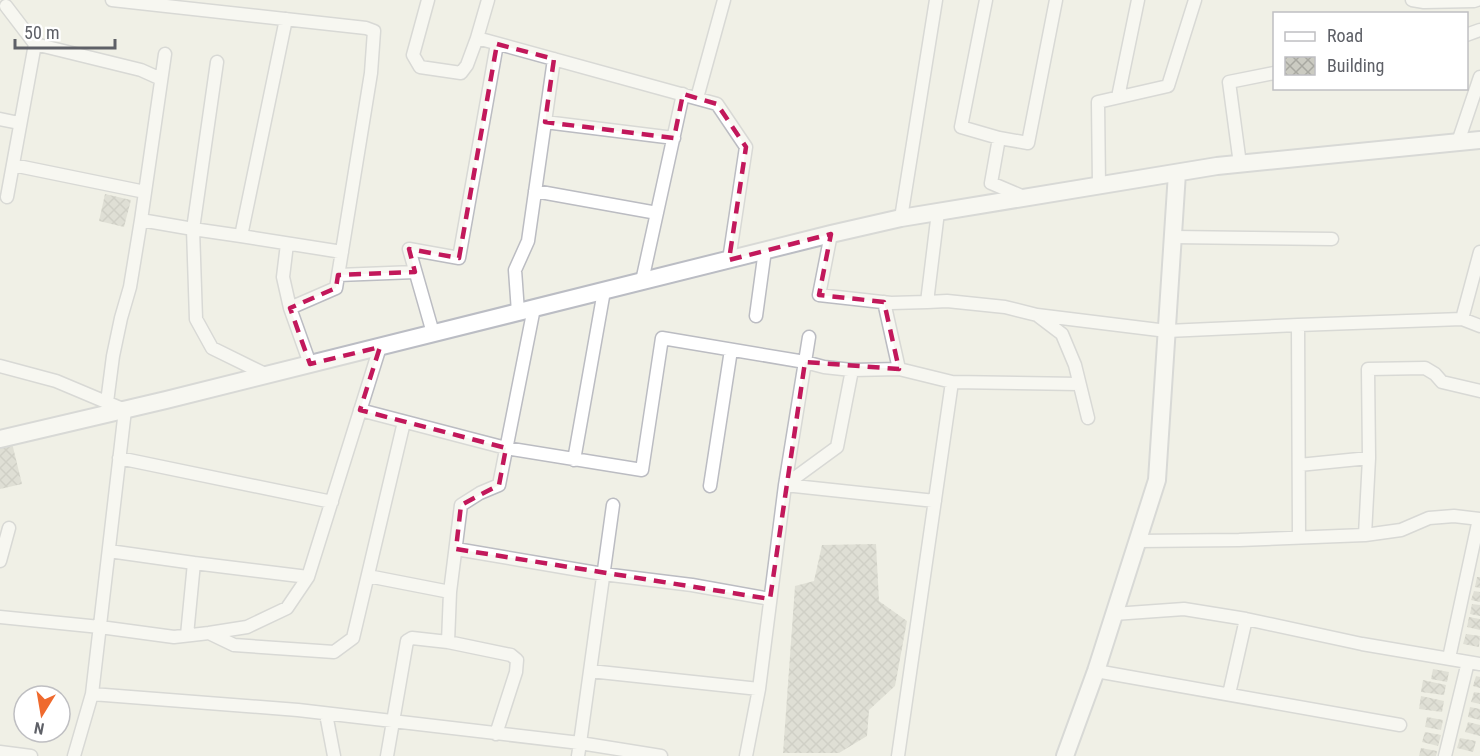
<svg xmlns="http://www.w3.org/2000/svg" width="1480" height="756" viewBox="0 0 1480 756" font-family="'Roboto Condensed',sans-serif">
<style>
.building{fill:url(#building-cross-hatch)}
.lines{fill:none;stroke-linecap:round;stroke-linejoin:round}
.street-casing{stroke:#bbbcc2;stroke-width:15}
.secondary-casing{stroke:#bbbdc4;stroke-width:20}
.street{stroke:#fff;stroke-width:12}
.secondary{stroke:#fff;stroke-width:16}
.marked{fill:none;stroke:#c2185b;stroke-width:4.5;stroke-dasharray:12 8;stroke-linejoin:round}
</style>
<defs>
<pattern id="building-cross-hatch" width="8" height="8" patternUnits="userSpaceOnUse" patternTransform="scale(1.5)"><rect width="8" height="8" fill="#cbcbc2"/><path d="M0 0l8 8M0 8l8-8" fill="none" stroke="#a8a8a1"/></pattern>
</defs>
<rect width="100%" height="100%" fill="#f0f0e6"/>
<!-- building -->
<path class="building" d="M 105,194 L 131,200 L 124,227 L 99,221 Z
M 12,443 L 22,484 L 0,489 L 0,446 Z
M 876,544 L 879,601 L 907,621 L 895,686 L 869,710 L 867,736 L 839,753 L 783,753 L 795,586 L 814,581 L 822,545 Z
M 1477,577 L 1480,577 L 1480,588 L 1475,587 Z
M 1474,591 L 1480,592 L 1480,602 L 1471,600 Z
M 1472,604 L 1480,605 L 1480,616 L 1470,614 Z
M 1469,617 L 1480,619 L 1480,630 L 1467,627 Z
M 1466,634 L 1480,636 L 1479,647 L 1463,644 Z
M 1433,669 L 1449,672 L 1447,682 L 1431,679 Z
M 1476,676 L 1480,677 L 1480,688 L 1473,686 Z
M 1423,680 L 1446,685 L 1444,695 L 1421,692 Z
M 1474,692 L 1480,693 L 1480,704 L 1471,702 Z
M 1421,696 L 1444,701 L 1442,712 L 1419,709 Z
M 1470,707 L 1480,709 L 1480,720 L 1468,717 Z
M 1427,717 L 1443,720 L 1441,730 L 1425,727 Z
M 1468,722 L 1480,725 L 1480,736 L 1465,732 Z
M 1425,732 L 1441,735 L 1438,746 L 1422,742 Z
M 1460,738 L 1476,741 L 1473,752 L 1457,748 Z
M 1421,748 L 1437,751 L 1436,756 L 1419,756 Z"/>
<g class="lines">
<!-- street casing -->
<g class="street-casing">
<path id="street" d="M 112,0 L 366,28 L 374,31 L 371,73 L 336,288 L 290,308 L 310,364
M 428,0 L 413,55 L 420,67 L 461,73 L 467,65 L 477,38
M 488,0 L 477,38 L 717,104 L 746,147 L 729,260
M 986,0 L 961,127 L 999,138
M 1412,0 L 1424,2 L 1474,1 L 1477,0
M 6,6 L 35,44 L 141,70 L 161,79
M 286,19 L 241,236 L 342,252
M 1466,35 L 1480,30
M 165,54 L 141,220 L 193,229 L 196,319 L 212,348 L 267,375
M 217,62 L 193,229 L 241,236
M 1118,97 L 1138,0
M 697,98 L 724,0
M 0,119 L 19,123
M 545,122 L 674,138
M 1458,142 L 1480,77
M 1240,164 L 1229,82 L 1274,73
M 13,165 L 145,192
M 1099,186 L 1098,102 L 1168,86 L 1195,0
M 535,191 L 657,213
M 7,197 L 35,44
M 1024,197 L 991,183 L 999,138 L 1028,143 L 1056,0
M 938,212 L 927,302 L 947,301 L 1005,307 L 1037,315 L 1062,334 L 1075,365 L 1088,418
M 901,218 L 936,0
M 831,234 L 819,295 L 891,303 L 927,302
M 1173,237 L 1332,239
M 287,244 L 283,277 L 290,308
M 338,275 L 415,272
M 642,281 L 683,94
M 518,312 L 515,270 L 528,241 L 554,59
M 1037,315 L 1167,331 L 1298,325 L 1462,319 L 1480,252
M 756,316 L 765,250
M 1462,319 L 1480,326
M 1298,325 L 1299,537
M 433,333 L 409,249 L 459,258 L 497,44
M 0,366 L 56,381 L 125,410 L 92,694 L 298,710 L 580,743 L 613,505
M 899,369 L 952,382
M 107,402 L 113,356 L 121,318 L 130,287 L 141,220
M 360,410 L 506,448 L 642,470 L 662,338 L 805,362 L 824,367 L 852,370
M 119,458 L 332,502
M 574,460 L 604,291
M 1299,465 L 1369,458
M 785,485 L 837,447 L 852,370 L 899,369 L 884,302
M 785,485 L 935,501
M 710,486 L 731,350
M 1365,535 L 1369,458 L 1368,369 L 1425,368 L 1435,374 L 1442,382 L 1480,391
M 1137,541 L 1239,540 L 1365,535 L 1401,530 L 1429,518 L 1454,516 L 1480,519
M 456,549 L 603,574 L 692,585 L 770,599
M 109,551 L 194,563 L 187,635
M 0,561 L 9,528
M 194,563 L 308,577
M 368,576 L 450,592
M 1114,614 L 1184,609 L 1246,619 L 1362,644 L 1480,664
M 0,617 L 100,627 L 174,637 L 209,633 L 247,627 L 287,608 L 308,577 L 380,347
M 209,633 L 234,645 L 334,652 L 353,638 L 404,422
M 1449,658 L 1479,519
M 590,671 L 759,689 L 746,756
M 1096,671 L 1400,725
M 759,689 L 785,485 L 809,337
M 1229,694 L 1246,619
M 326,714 L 334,756
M 496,734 L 516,672 L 517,660 L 511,655 L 448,642 L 450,592 L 461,505 L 480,493 L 499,485 L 534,308
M 0,752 L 31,756
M 74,756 L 92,694
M 387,756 L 407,641 L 412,638 L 448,642
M 578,756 L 580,743 L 661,756
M 898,756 L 952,382 L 1079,384
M 1445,756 L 1468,662"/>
</g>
<!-- secondary casing -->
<g class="secondary-casing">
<path id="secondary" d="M 0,439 L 166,400 L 831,234 L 901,218 L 1217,166 L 1480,140
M 1065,756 L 1096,671 L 1157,480 L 1177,173"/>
</g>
<!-- street -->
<use href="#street" class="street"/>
<!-- secondary -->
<use href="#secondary" class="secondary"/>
</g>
<!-- marked area -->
<path d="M0 0H1480V756H0ZM 497,44 L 554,59 L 545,122 L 674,138 L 683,94 L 717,104 L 746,147 L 729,260 L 831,234 L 819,295 L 884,302 L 899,369 L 805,362 L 770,599 L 456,549 L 461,505 L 499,485 L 506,448 L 360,410 L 380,347 L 310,364 L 290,308 L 336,288 L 338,275 L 415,272 L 409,249 L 459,258 Z" fill="#f0f0e6" fill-opacity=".55" fill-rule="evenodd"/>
<path class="marked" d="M 497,44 L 554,59 L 545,122 L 674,138 L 683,94 L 717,104 L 746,147 L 729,260 L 831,234 L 819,295 L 884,302 L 899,369 L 805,362 L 770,599 L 456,549 L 461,505 L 499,485 L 506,448 L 360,410 L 380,347 L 310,364 L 290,308 L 336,288 L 338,275 L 415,272 L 409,249 L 459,258 Z"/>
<!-- legend -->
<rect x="1273" y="12" width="195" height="78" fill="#ffffff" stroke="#bfbfc2" stroke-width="1.5"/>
<rect x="1285" y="32" width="30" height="9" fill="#ffffff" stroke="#bfbfc2" stroke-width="1.5"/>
<text x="1327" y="42" font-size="18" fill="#5e6067">Road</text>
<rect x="1285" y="57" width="30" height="18" fill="url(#building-cross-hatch)" stroke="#bfbfc2" stroke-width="1.5"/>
<text x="1327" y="72" font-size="18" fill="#5e6067">Building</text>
<!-- north arrow -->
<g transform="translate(42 714) rotate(191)"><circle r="28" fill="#ffffff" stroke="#bfbfc2" stroke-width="1.5"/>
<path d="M0-4.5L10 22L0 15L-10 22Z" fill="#ef6a2e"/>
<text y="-9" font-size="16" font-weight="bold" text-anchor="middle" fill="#5e6067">N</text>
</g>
<!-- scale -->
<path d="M15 39v9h100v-9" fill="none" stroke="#5e6067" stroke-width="3"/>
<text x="24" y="39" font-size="18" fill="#5e6067" stroke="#ffffff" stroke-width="4.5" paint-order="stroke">50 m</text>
</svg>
